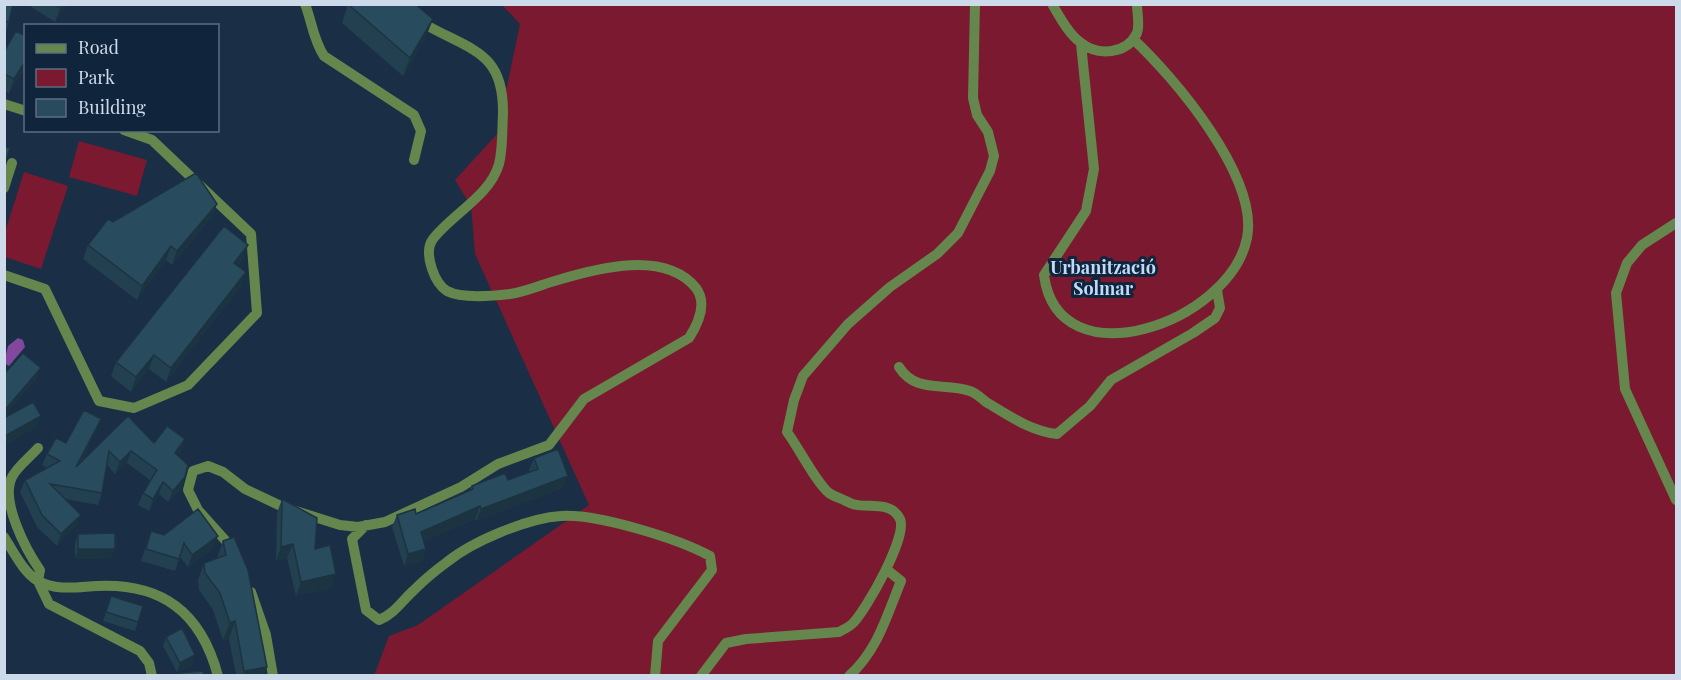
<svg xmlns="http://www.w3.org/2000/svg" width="1681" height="680" viewBox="0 0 1681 680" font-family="'Playfair Display',serif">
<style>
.green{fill:#7a192f}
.water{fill:#82489e}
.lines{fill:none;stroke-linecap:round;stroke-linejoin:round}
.minor{stroke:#65864c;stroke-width:10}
.wall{fill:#224050}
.shaded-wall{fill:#1c3441}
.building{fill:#284b5d;stroke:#1c3441;stroke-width:1.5}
.labels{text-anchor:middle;stroke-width:6;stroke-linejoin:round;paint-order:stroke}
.neighbourhood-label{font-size:18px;font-weight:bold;fill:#c0daf9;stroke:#10243b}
</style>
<rect width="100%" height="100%" fill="#1a2e46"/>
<!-- green -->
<path class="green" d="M 502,5 L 1676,5 L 1676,675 L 374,676 L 389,636 L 418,625 L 589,505 L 475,254 L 471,206 L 455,180 L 497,134 L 520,24 Z
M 79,141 L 147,160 L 137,196 L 69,177 Z
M 24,172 L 68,186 L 41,269 L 5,257 L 5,232 Z"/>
<!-- water -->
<path class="water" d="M 18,338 L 23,340 L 25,347 L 9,366 L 4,363 L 8,346 Z"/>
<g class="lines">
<!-- minor -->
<path class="minor" d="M 305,4 C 312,22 313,39 324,56 L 414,115 L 421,131 L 414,160
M 1052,4 C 1060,17 1068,33 1080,42 C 1098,57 1127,54 1137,33 C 1140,25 1137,13 1137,4
M 1081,44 L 1094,169 L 1086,211 L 1044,275 C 1058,383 1230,323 1247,238 C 1259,177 1174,77 1133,39
M 4,104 L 26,111
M 4,188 L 12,163
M 1676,223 L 1642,245 L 1627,263 L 1616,293 L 1625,389 L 1676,500
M 4,275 L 45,289 L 99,401 L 134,408 L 188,385 L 257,313 L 251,234 L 152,140 L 124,130
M 899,367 C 916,394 944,382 970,391 C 976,393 981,398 986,402 C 1008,415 1030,431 1057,434 L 1090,406 L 1111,380 L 1193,333 L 1215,318 L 1220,308 L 1217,290
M 38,448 C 30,457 17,467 12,477 C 0,501 26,550 40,570 L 38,581 L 49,604 L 140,651 L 149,663 L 152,676
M 366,525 L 352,539 L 366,610 L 379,620 C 394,614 401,602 413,591 C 423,581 436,570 447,562 C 473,541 528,518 561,516 C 596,513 679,539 710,556 L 712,570 L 658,641 L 655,676
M 4,537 C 14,552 23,572 38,581 C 57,591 77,587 97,586 C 162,583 201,612 218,676
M 234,550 L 198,510 L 188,490 L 193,471 L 208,466 L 223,472 L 245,489 L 283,507 L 340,525 L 358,527 L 385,522 L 461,487 L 498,464 L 549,445 L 584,399 L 689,338 C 698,324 708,304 696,288 C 665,250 598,268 558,280 C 543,284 526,292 510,294 C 493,296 462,299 447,291 C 439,286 435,278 432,269 C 429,260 427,247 433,239 C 452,214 490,196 499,164 C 503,148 502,130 503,114 C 504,53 473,51 428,26 C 418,20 405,14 399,4
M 251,592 L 266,635 L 273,676
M 701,676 L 726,643 L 746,639 L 839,632 C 844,629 850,627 854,622 C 867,608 908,536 900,519 C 890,499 865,510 850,503 C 843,499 835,497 829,493 C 817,484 797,445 787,432 L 794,400 L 803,376 L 848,324 L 890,287 L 937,254 L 958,233 L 990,171 L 994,156 L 988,132 L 977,115 L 973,98 L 975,4
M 849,676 C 878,650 887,615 901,581 L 886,569"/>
</g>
<!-- wall -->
<path class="wall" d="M 4,4 L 9,22 L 6,32 L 4,32 Z
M 31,4 L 67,4 L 55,22 L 30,6 Z
M 348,4 L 415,4 L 426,37 L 403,76 L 342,23 Z
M 4,52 L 26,65 L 9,93 L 4,91 Z
M 217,204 L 211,218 L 172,265 L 166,260 L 137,300 L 83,259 L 88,245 L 113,222 Z
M 248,245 L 243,259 L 238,266 L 241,286 L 166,382 L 149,369 L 131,392 L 111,376 L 116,362 Z
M 128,416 L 154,443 L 185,439 L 181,451 L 177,455 L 185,477 L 181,489 L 168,502 L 159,494 L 149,511 L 138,505 L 143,493 L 150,480 L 127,463 L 115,474 L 107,465 L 102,493 L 98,505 L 65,499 L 81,515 L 76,526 L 57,546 L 37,527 L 20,492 L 25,480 L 47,468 L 42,465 L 47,454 L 66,443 L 101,419 L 97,430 L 80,464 Z
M 534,458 L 563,488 L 476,521 L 475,519 L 424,541 L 426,549 L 422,561 L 404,566 L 392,527 L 397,515 L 416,514 L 470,490 L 472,486 L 508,480 L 530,472 L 529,470 Z
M 282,499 L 315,549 L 331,588 L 296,596 L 287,558 L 276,561 L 277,513 Z
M 151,531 L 213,548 L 188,567 L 180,557 L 175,571 L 141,561 Z
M 78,534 L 112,558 L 75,559 L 75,543 Z
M 223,541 L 264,675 L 236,675 L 229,639 L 223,640 L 213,610 L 199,590 L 198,580 L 204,563 L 217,558 Z
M 111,596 L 143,606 L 135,631 L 103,621 Z
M 166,637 L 195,655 L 192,665 L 177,672 L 163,646 Z"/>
<!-- shaded-wall -->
<path class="shaded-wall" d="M 62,4 L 67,4 L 55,22 L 60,8 Z
M 433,19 L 426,37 L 403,76 L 410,58 Z
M 26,60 L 26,65 L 9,93 L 14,79 Z
M 217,204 L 211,218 L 172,265 L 177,251 Z
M 248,245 L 243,259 L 229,277 L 234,263 Z
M 171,246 L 166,260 L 137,300 L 142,286 Z
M 246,272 L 241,286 L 166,382 L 171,368 Z
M 154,355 L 149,369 L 131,392 L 136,377 Z
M 41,368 L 37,379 L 4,417 L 4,411 Z
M 41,416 L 36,428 L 6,445 L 4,448 L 5,436 Z
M 101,419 L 97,430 L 72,479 L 76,467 Z
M 185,439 L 181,451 L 170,464 L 175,453 Z
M 131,451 L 127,463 L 115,474 L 120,462 Z
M 568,476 L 563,488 L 476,521 L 481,509 Z
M 185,477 L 181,489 L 168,502 L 173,491 Z
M 163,482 L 159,494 L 149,511 L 153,499 Z
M 480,506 L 475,519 L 417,544 L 421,532 Z
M 81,515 L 76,526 L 57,546 L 61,534 Z
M 218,536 L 213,548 L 188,567 L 192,555 Z
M 293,544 L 287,558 L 276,561 L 281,547 Z
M 78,549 L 115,549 L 112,558 L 75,559 Z
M 426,549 L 422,561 L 404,566 L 408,554 Z
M 336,574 L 331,588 L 296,596 L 301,582 Z
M 235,621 L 229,639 L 223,640 L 230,623 Z
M 195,655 L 192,665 L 177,672 L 180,663 Z
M 267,667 L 264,675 L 243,675 L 244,671 Z"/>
<!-- building -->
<path class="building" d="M 4,4 L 13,4 L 9,22 L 4,21 Z
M 54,4 L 62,4 L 60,8 Z
M 415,4 L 433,19 L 410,58 L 349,5 Z
M 16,31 L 26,36 L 26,60 L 14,79 L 4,74 L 4,52 Z
M 4,147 L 10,148 L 4,167 Z
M 196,173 L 217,204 L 177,251 L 171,246 L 142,286 L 88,245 L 108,219 L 113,222 Z
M 224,226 L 248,245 L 234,263 L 246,272 L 171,368 L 154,355 L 136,377 L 116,362 Z
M 23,353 L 41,368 L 4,411 L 4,374 Z
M 33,402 L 41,416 L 5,436 L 8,439 L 4,442 L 4,418 Z
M 84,410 L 101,419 L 76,467 L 128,416 L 154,443 L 167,426 L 185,439 L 175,453 L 188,465 L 185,477 L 173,491 L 163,482 L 153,499 L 143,493 L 157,470 L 131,451 L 120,462 L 109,451 L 102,493 L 50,484 L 81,515 L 61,534 L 42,515 L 25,480 L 60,461 L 47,454 L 56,438 L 66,443 Z
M 558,449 L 568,476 L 481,509 L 480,506 L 421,532 L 426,549 L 408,554 L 397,515 L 415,509 L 416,514 L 473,489 L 472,486 L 505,473 L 508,480 L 538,469 L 534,458 Z
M 282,499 L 317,518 L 315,549 L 330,545 L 336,574 L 301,582 L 293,544 L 281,547 Z
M 198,509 L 218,536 L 192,555 L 184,543 L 179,559 L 146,549 L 151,531 L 164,535 Z
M 115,533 L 115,549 L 78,549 L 78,534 Z
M 234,537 L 248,570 L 267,667 L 244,671 L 235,621 L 230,623 L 220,593 L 205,573 L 204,563 L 226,555 L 223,541 Z
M 111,596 L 143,606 L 138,622 L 106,612 Z
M 182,628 L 195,655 L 180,663 L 166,637 Z
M 203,671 L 204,675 L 181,675 L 181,673 Z"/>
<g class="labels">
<!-- neighbourhood labels -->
<g class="neighbourhood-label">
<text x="1103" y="274">Urbanització<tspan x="1103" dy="21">Solmar</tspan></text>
</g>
</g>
<!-- border -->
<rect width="1681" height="680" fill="none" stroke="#cddae9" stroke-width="12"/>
<!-- legend -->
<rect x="24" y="24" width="195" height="108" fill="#10243b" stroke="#5c6d81" stroke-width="1.5"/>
<rect x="36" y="44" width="30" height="9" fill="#65864c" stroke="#5c6d81" stroke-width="1.5"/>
<text x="78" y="54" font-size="18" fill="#cddae9">Road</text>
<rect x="36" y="69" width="30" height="18" fill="#7a192f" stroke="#5c6d81" stroke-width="1.5"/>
<text x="78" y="84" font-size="18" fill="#cddae9">Park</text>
<rect x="36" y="99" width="30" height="18" fill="#284b5d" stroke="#5c6d81" stroke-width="1.5"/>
<text x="78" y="114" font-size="18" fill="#cddae9">Building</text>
</svg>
